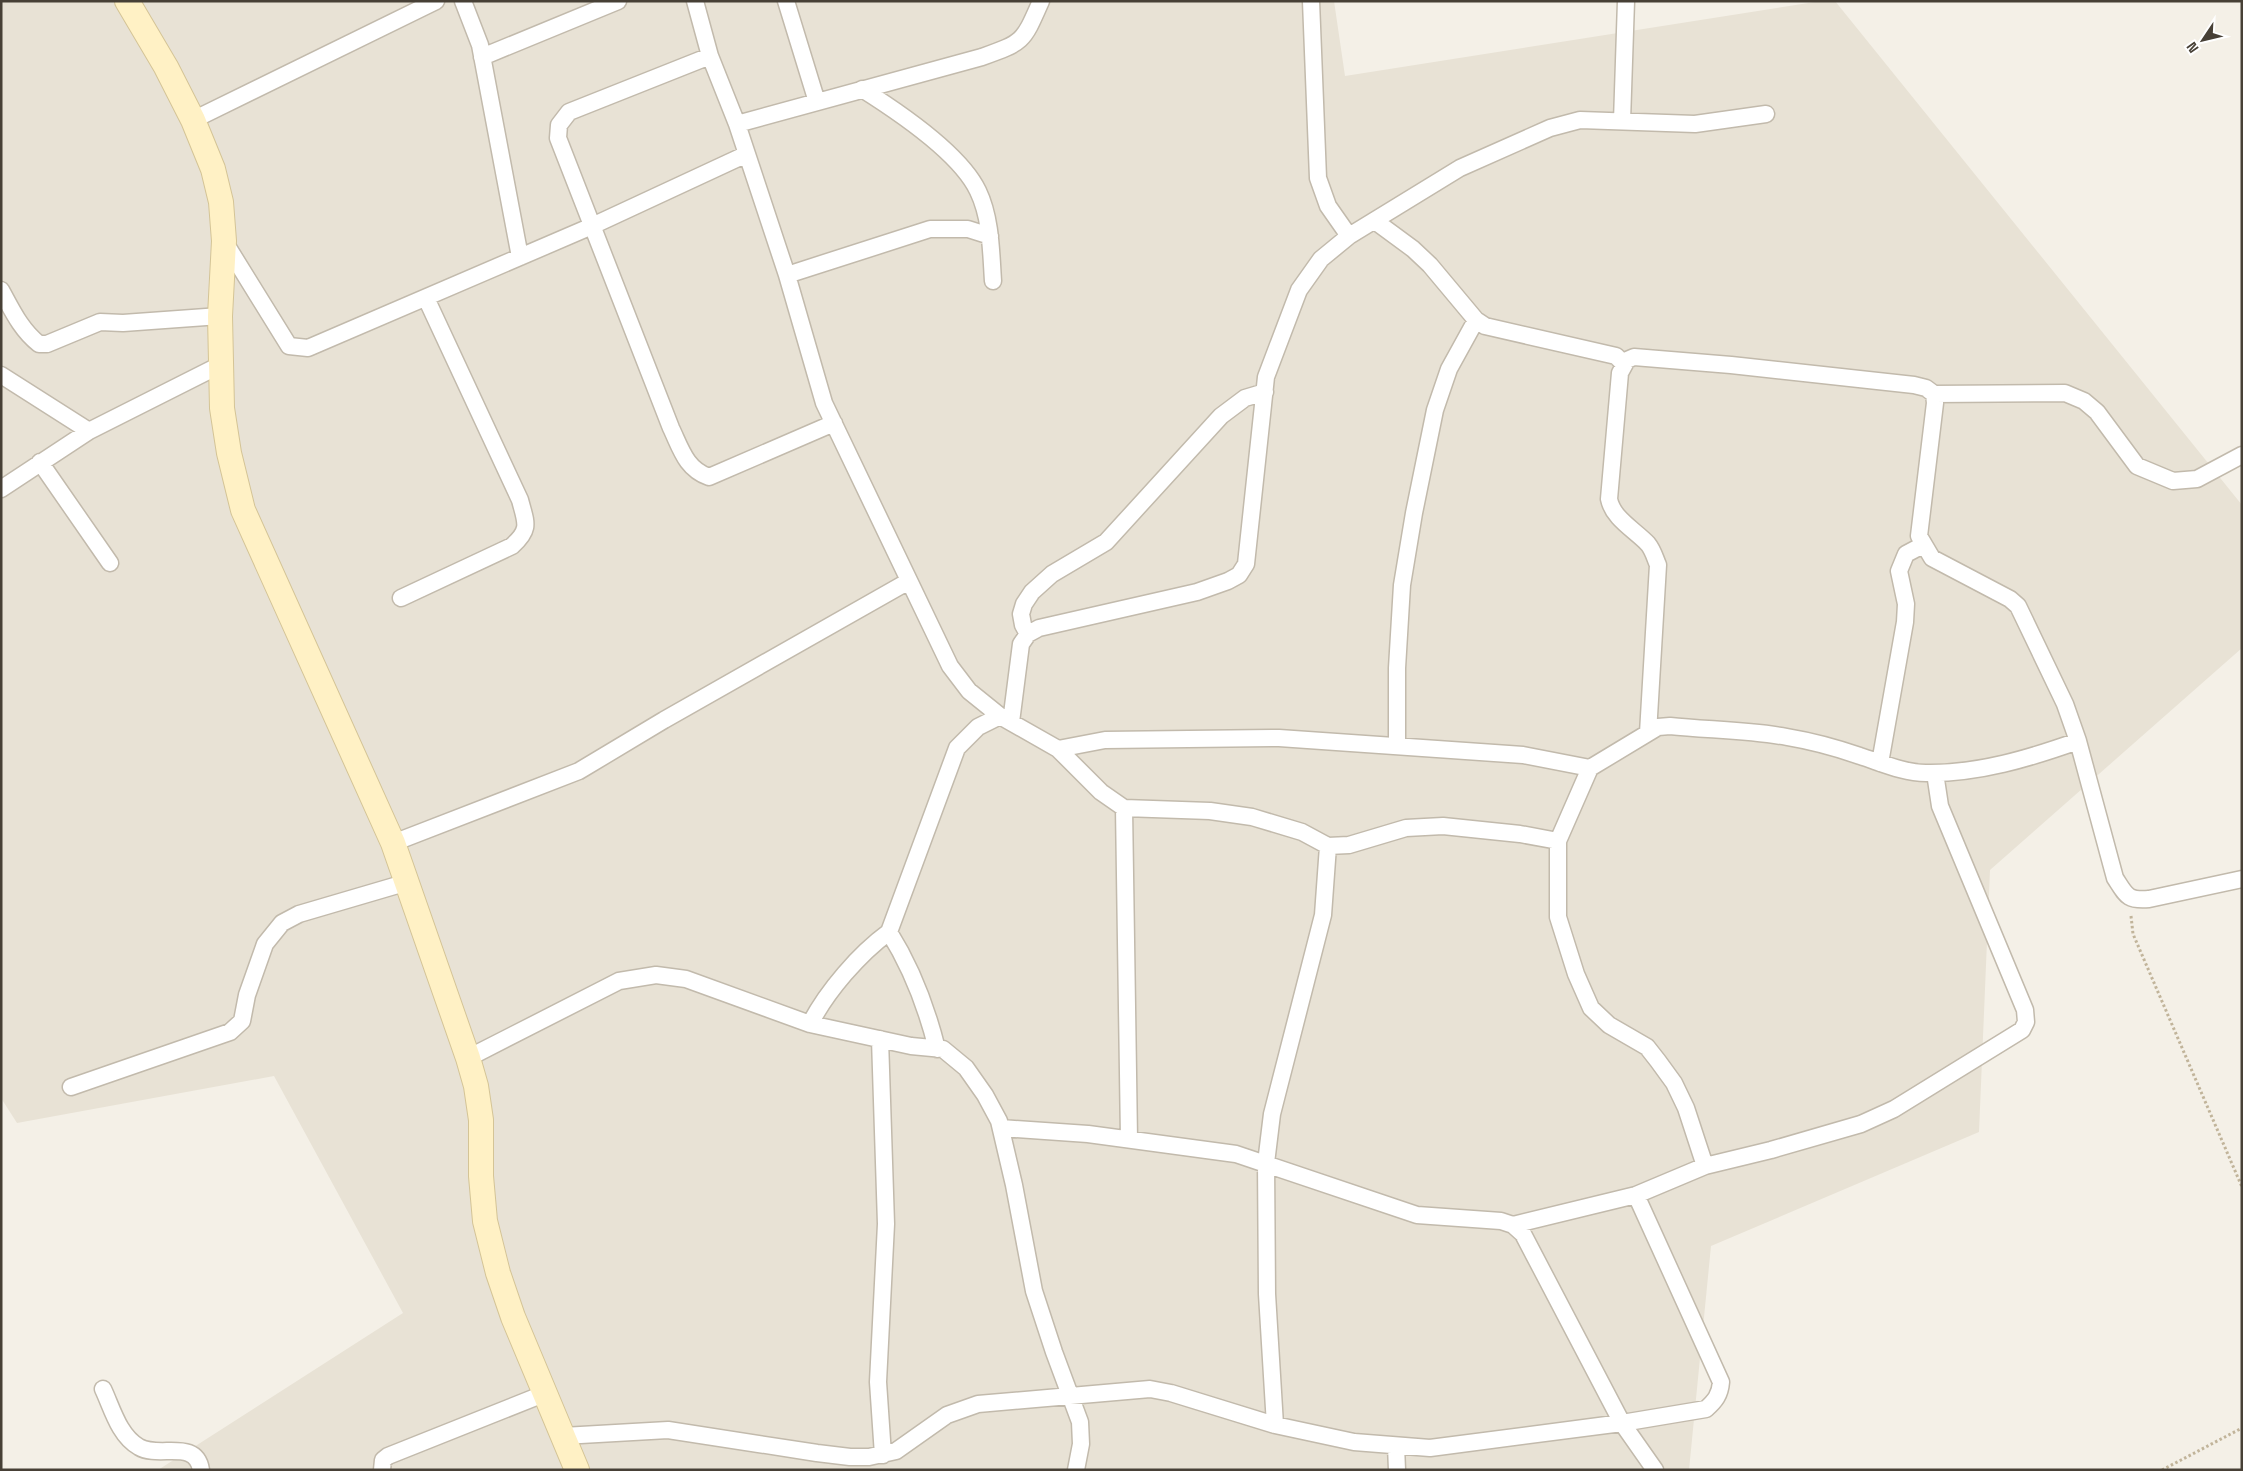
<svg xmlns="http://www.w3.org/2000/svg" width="2243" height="1471" viewBox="0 0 2243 1471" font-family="'Space Grotesk',sans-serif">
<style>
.residential{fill:#e8e2d5}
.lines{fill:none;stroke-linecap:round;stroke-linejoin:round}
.street-casing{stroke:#c2baac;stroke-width:19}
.secondary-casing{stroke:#d4c496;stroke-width:26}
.path{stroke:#c1b49a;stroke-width:3;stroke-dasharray:2.5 2.5;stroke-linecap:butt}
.street{stroke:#fff;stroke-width:16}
.secondary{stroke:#fff1c5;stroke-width:24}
</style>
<rect width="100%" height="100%" fill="#f4f0e7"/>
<!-- residential -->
<path class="residential" d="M 1,1 L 1334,1 L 1345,76 L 1821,1 L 1835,1 L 2242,505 L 2242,648 L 1990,870 L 1979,1132 L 1711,1246 L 1689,1470 L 158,1470 L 403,1313 L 274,1076 L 17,1123 L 1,1098 Z"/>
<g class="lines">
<!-- street casing -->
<g class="street-casing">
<path id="street" d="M 463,1 L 480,45 L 520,257
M 695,1 L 710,56 L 737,124 L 787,275 L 824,403 L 950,666 L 969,691 L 1000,716 L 1058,749 L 1101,792 L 1124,808 L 1210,811 L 1252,817 L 1302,832 L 1328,846 L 1349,845 L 1406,828 L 1443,826 L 1520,834 L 1558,841
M 786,1 L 817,102
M 710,56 L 569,112 L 559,125 L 558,138 L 671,428 C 681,449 686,469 709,477 L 834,423
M 482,57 L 618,1
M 862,89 C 897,111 960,153 978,191 C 991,218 991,251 993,281
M 193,120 L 436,1
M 1622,121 L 1626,1
M 737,124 L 982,57 C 1024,42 1023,42 1041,1
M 1375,221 L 1413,249 L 1430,265 L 1476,320 L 1485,326 L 1616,356 L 1624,364
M 1349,236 L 1460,168 L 1550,128 L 1580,120 L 1695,124 L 1766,114
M 224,241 L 289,346 L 308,348 L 592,226 L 747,154
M 787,275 L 930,229 L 968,229 L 990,236
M 1,290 C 12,310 21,330 39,344 L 47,344 L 100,322 L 123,323 L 220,316
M 1,375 L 89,431
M 1934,394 L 2065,393 L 2084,401 L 2097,412 L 2137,466 L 2173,481 L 2197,479 L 2242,455
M 40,462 L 110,563
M 1,489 L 89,431 L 222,364
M 401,598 L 512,546 C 531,529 526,523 520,500 L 426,298
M 1028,634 L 1023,625 L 1021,614 L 1024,604 L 1032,592 L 1052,574 L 1106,542 L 1221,416 L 1245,398 L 1265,392
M 1011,722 L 1021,644 L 1028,634 L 1039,628 L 1197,592 L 1228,581 L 1239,575 L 1246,564 L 1266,377 L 1299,290 L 1321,259 L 1349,236 L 1328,206 L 1318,178 L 1311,1
M 1648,733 L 1658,565 C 1655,558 1653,550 1648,544 C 1635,530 1613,519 1609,499 L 1620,373 L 1627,360 L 1634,357 L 1731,365 L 1914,385 L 1926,388 L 1934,394 L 1935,403 L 1919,536 L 1932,558 L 2010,599 L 2018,606 L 2065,704 L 2078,741
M 1397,745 L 1397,668 L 1402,585 L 1414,513 L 1435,410 L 1449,369 L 1476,320
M 1058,749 L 1105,740 L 1279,738 L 1523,755 L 1590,768
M 1880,763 L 1905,622 L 1906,604 L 1899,571 L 1906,554 L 1923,545
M 1935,773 L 1940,806 L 2025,1010 L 2026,1022 L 2022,1030 L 1894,1109 L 1861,1124 L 1771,1150 L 1705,1166 L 1686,1108 L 1674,1083 L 1658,1061 L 1647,1047 L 1609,1025 L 1591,1008 L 1576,974 L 1558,917 L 1558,841 L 1590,768 L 1658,727 L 1670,726 C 1708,730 1749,730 1787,737 C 1811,741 1837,748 1860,756 C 1882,763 1904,773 1926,773 C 1978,774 2030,758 2078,741 L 2115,878 C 2126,895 2127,901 2149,899 L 2242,879
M 1124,808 L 1129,1139
M 393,843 L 579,771 L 664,720 L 909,581
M 810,1024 C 827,991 859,954 889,932
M 880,1039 L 886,1224 L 878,1382 L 883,1455
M 937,1049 C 927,1009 911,967 889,932 L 957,748 L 978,727 L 1000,716
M 468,1058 L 619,981 L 656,975 L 686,979 L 810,1024 L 911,1046 L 943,1049 L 966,1068 L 985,1095 L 999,1121 L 1014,1185 L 1034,1291 L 1054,1352 L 1080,1422 L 1081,1444 L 1076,1470
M 71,1087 L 230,1032 L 242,1021 L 247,995 L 265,944 L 282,923 L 299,914 L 408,882
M 1001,1128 L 1088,1134 L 1236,1154 L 1417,1215 L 1501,1221 L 1513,1225 L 1523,1234 L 1622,1423 L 1655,1470
M 1513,1225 L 1636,1195 L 1705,1166
M 103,1389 C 112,1408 119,1436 139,1447 C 159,1459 196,1438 201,1470
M 1275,1425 L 1267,1294 L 1266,1163 L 1272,1114 L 1323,915 L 1328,846
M 563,1436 L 668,1430 L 817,1453 L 850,1457 L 869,1457 L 896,1451 L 947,1415 L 978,1404 L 1150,1389 L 1171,1393 L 1275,1425 L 1354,1442 L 1430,1448 L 1622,1423 L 1706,1409 C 1715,1401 1720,1395 1721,1382 L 1636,1195
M 1396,1446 L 1397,1470
M 382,1470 L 383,1460 L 388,1456 L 546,1393"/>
</g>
<!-- secondary casing -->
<g class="secondary-casing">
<path id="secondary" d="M 127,1 L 166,67 L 193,120 L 213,169 L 221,202 L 224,241 L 220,316 L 222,408 L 229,453 L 243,510 L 393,843 L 468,1058 L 476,1086 L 481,1120 L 481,1176 L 485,1221 L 498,1273 L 513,1317 L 577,1470"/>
</g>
<!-- path -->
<path class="path" d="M 2131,916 L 2133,934 L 2242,1187
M 2162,1470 L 2242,1428"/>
<!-- street -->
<use href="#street" class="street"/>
<!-- secondary -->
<use href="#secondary" class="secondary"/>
</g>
<!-- border -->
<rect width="2243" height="1471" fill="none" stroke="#474036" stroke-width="5"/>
<!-- north arrow -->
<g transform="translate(2203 40) rotate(235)" stroke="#ffffff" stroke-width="4" paint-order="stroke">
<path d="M0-4L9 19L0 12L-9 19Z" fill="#474036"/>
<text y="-8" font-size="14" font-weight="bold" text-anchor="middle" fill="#474036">N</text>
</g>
</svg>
